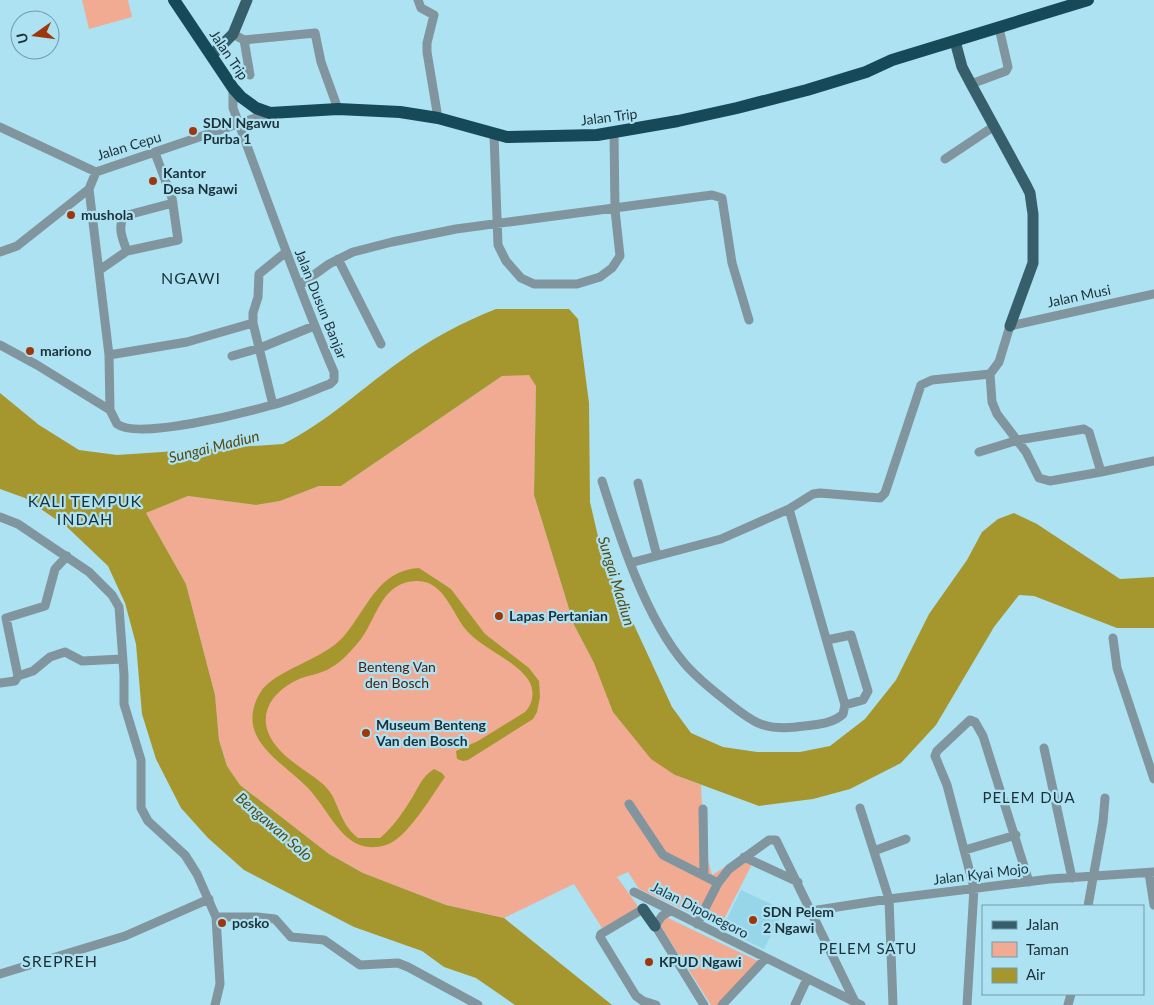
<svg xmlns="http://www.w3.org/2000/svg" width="1154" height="1005" viewBox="0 0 1154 1005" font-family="Lato,sans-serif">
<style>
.built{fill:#97d5e8}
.green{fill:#f1ab93}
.water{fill:#a6962e}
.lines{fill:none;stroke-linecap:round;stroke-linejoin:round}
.minor{stroke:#80959d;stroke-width:9}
.major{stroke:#365e6b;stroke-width:11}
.highway{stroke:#164a59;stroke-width:12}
.poi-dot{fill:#9e380c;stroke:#ade2f3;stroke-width:2}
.labels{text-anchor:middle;stroke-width:4.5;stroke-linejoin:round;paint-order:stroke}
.street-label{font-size:14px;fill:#1c3138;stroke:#ade2f3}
.poi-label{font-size:14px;font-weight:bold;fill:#1c3138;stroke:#ade2f3;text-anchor:start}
.park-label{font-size:14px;fill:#4a1d0d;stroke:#ade2f3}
.water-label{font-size:15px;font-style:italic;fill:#544b15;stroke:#ade2f3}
.neighbourhood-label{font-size:15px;letter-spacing:1px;fill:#1c3138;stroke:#ade2f3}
.quarter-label{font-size:16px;letter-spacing:1px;fill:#1c3138;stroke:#ade2f3}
</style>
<rect width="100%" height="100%" fill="#ade2f3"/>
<!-- built -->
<path class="built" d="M 741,890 L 784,910 L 764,949 L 722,929 Z"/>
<!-- green -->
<path class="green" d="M 82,0 L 128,0 L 132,17 L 89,29 Z
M 518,374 L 530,375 L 536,386 L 534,495 L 574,625 L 594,663 L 675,775 L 701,785 L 704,845 L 712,875 L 741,857 L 753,862 L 720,927 L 639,889 L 628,872 L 617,877 L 640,909 L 602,928 L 574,884 L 504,918 L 446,905 L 363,873 L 329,854 L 240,785 L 227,766 L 219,740 L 215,695 L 186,584 L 146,513 L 188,496 L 256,505 L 280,501 L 319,486 L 341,486 L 502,376 Z
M 666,917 L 762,963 L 721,1005 L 711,1005 L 660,925 Z"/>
<!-- water -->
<path class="water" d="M 496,309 L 569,309 L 578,319 L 589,403 L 590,502 L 603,558 L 672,707 L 691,733 L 723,747 L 757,752 L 800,752 L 830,746 L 865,719 L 896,680 L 929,614 L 967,560 L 982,532 L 998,519 L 1014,513 L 1037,524 L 1120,579 L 1154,577 L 1154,628 L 1117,628 L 1034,596 L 1019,595 L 994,627 L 936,725 L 901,763 L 850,789 L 813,799 L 759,806 L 675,775 L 651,759 L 613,712 L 594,663 L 574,625 L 534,495 L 536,386 L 529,375 L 502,376 L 341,486 L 319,486 L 280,501 L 256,505 L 188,496 L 146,513 L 186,584 L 215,695 L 219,740 L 227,766 L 240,785 L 329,854 L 363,873 L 446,905 L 504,918 L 612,1005 L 515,1005 L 476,978 L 444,967 L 422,951 L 354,927 L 244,870 L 208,838 L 181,808 L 156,759 L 142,714 L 136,644 L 125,603 L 108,566 L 67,527 L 25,498 L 0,489 L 0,393 L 39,425 L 79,450 L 117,455 L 283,444 C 327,422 362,388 402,360 C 431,339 463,322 496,309 Z
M 419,568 L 451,589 L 485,634 L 529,668 L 539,681 L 540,697 L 537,712 L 533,719 L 468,760 L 463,761 L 457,759 L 456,751 L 478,741 L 525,712 C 533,704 535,691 529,681 C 519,663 486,650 470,634 C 452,617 446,580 416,581 C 379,582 376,624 357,644 C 350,652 341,662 332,667 C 320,675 305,675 293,682 C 266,697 256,722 277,747 C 289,762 309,772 324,785 C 340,800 337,821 358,838 L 380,838 C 392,828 402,814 410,801 C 418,789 421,777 434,769 L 442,773 L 445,777 C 433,794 406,840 386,845 C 344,858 331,811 307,787 C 281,761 234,738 260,693 C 273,670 324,660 344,636 C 367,609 378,570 419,568 Z"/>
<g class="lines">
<!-- minor -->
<path class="minor" d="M 418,0 L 421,8 L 434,15 L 427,43 L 427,52 L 438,118
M 233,34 L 244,40 L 315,33 L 321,62 L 338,109
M 244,40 L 250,75
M 971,84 L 1006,71 L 1008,67 L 999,28
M 0,127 L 96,172 L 270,113
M 494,135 L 498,245 L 506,261 L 521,278 L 534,284 L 577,284 L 600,277 L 612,268 L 620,256 L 615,210 L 614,133
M 945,159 L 993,127
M 89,189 L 109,355 L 110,410 L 117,424 C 138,440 244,413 272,405 C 292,400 311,391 330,384 L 334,380 L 334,372 C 297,286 266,196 233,108 L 233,88
M 127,251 C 123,240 117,228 124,216 L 173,203
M 0,252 L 17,246 L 89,189 L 96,172
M 338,259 L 381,344
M 101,269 L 127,251 L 178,240 L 172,198 L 155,153
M 300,285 L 329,264 L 353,252 L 392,242 L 456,229 L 712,195 L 722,198 L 732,263 L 749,320
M 0,345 L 37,365 L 110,410
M 109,355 L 187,342 L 253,323
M 232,356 L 260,348 L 314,326
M 990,374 L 992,402 L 997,414 L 1026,452 L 1039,478 L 1050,481 L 1101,472
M 273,405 L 253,323 L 253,313 L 258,297 L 259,274 L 286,252
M 979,452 L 1018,440 L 1084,429 L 1089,432 L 1101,472 L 1154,461
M 602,481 C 620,538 646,619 685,664 C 697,678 711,689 725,700 C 750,720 762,731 796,727 C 811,725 832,725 843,714 L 845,705 L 789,509
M 638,483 L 657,556
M 0,517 L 18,524 L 89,572 L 112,595 L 119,607 L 124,675 L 124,704 L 141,760 L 141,808 L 148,821 L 185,855 L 197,874 L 216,917 L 220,984 L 215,1005
M 630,563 L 721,539 L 789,509 L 813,494 L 820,493 L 880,498 L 885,493 L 921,385 L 932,380 L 990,374 L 999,362 L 1010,326 L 1154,294
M 1113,638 L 1117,668 L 1154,779
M 827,640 L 851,635 L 868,691 L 863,700 L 845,705
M 18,676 L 33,671 L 50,657 L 65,652 L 82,661 L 123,659
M 0,683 L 15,681 L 18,676 L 6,618 L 45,606 L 55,569 L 67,556
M 1044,748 L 1072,878
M 629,804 L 663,855 L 718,883
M 860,808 L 889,899 L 893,1005
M 703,809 L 704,875
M 965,850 L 1016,835
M 874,851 L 906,839
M 744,857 L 798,882
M 1149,873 L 1154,905
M 634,892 L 861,1005
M 1088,906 L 1103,822 L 1105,798
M 643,909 L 601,934 L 600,937 L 636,996 L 643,1001 L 656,1005
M 811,911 L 889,899 L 1050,879 L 1154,872
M 216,917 L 257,917 L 275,919 L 291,937 L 324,940 L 360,965 L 398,963 L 408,967 L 478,1005
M 653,922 L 704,1005
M 697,924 L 718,883 L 729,869 L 769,840 L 776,840 L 855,1002
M 655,926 L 662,916 L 670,911
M 0,974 L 125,936 L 209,899
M 722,1005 L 766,958
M 795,1005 L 807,979
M 967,1005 L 974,888 L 947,785 L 935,756 L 937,751 L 970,720 L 975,722 L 983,736 L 1029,882
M 1068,1005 L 1071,994"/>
<!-- major -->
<path class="major" d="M 955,41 L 962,67 L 971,84 L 1026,185 L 1030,193 L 1033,214 L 1033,263 L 1010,326
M 212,55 L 233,34 L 247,0
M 643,909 L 655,926"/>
<!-- highway -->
<path class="highway" d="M 174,0 L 233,88 L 241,97 L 256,108 L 270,113 L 338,109 L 400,112 L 438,118 L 507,137 L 597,135 L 678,121 L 737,108 L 807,90 L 866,72 L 892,60 L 1088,0"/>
</g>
<!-- markers -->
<g class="poi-dot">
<circle cx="193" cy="131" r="5"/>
<circle cx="153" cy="181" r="5"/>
<circle cx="71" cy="215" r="5"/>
<circle cx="30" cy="351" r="5"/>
<circle cx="499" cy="616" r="5"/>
<circle cx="366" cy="733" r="5"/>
<circle cx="753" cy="920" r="5"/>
<circle cx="222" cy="923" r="5"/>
<circle cx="649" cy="962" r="5"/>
</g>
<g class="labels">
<!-- street labels -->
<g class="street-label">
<text transform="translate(229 55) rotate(56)" y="5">Jalan Trip</text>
<text transform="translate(609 117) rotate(-7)" y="5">Jalan Trip</text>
<text transform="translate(129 146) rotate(-17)" y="5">Jalan Cepu</text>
<text transform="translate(1079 296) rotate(-12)" y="5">Jalan Musi</text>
<text transform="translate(321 304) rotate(68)" y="5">Jalan Dusun Banjar</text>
<text transform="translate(981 874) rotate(-7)" y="5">Jalan Kyai Mojo</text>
<text transform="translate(700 910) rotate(27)" y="5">Jalan Diponegoro</text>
</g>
<!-- poi labels -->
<g class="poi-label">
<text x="203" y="128">SDN Ngawu<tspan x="203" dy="16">Purba 1</tspan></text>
<text x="163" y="178">Kantor<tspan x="163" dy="16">Desa Ngawi</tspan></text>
<text x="81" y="220">mushola</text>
<text x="40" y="356">mariono</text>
<text x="509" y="621">Lapas Pertanian</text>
<text x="376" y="730">Museum Benteng<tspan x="376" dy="16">Van den Bosch</tspan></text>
<text x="763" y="917">SDN Pelem<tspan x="763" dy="16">2 Ngawi</tspan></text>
<text x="232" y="928">posko</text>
<text x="659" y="967">KPUD Ngawi</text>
</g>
<!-- park labels -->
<g class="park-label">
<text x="397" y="672">Benteng Van<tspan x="397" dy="16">den Bosch</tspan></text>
</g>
<!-- water labels -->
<g class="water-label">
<text transform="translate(214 447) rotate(-14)" y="5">Sungai Madiun</text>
<text transform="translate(616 581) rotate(73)" y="5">Sungai Madiun</text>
<text transform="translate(274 827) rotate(41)" y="5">Bengawan Solo</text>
</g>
<!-- neighbourhood labels -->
<g class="neighbourhood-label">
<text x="1029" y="803">PELEM DUA</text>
<text x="868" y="954">PELEM SATU</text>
</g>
<!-- quarter labels -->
<g class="quarter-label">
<text x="191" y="284">NGAWI</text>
<text x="85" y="507">KALI TEMPUK<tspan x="85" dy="18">INDAH</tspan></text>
<text x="60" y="967">SREPREH</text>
</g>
</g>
<!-- legend -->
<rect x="982" y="905" width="162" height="90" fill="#ade2f3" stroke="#739ba8"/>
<rect x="992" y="921" width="25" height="8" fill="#365e6b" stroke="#739ba8"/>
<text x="1026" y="930" font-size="15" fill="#1c3138">Jalan</text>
<rect x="992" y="942" width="25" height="15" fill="#f1ab93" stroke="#739ba8"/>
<text x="1026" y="955" font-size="15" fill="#1c3138">Taman</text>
<rect x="992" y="968" width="25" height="15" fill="#a6962e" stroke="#739ba8"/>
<text x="1026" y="980" font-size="15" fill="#1c3138">Air</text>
<!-- north arrow -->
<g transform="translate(35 35) rotate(256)"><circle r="24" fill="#ade2f3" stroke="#739ba8"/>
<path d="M0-4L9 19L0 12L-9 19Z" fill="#9e380c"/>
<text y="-8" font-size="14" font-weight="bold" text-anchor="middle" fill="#1c3138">U</text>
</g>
</svg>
